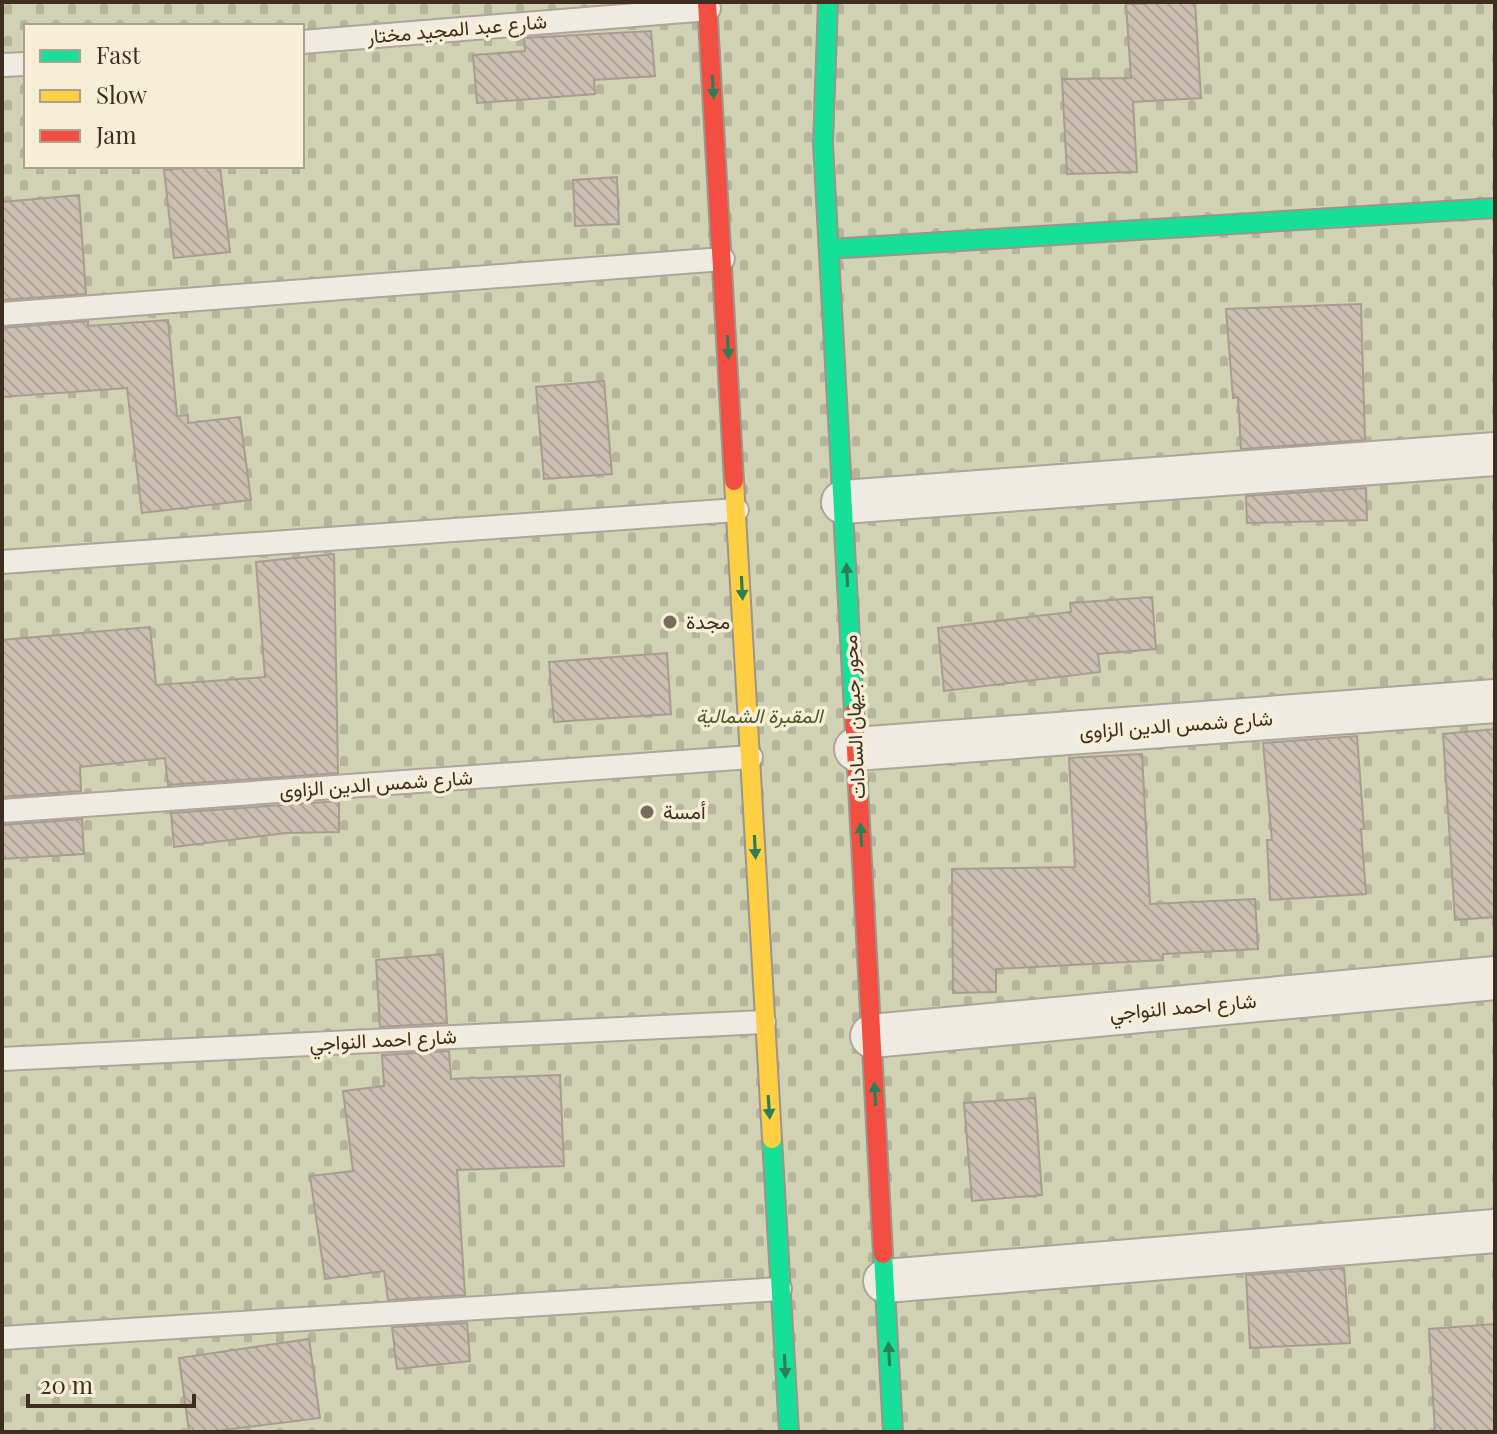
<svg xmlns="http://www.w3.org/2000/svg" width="1497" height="1434" viewBox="0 0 1497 1434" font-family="'Playfair Display',Vazirmatn,serif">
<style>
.cemetery{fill:url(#cemetery-stones);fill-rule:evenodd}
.building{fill:url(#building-back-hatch);stroke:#a89c90;stroke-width:2}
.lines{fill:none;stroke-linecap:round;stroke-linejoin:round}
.lane-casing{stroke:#ada599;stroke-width:26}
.street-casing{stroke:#ada599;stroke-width:46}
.fast-casing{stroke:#9c958a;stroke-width:22}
.slow-casing{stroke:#9c958a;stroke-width:22}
.jam-casing{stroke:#9c958a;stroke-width:22}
.lane{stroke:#efebe3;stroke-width:22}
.street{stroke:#efebe3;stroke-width:42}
.fast{stroke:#16e098;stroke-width:18}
.slow{stroke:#ffcf43;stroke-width:18}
.jam{stroke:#f24e42;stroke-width:18}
.oneway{fill:#2b7e56}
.poi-dot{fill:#786c5e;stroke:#f7eed8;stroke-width:3}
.labels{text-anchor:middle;stroke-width:7;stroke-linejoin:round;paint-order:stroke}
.street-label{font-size:20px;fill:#3d2e20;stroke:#f7eed8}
.poi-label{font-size:20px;fill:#3d2e20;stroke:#f7eed8;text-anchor:start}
.park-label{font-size:20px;font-style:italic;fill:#4d5a26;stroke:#f7eed8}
</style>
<defs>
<pattern id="cemetery-stones" width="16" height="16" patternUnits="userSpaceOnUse" patternTransform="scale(2)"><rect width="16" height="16" fill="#d1d1b3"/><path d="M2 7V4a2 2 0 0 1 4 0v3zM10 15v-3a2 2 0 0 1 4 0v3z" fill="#b4b49a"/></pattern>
<pattern id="building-back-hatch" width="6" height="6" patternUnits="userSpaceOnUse" patternTransform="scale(2)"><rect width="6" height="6" fill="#cbbfb2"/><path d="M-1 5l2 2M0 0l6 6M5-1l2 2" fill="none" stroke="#afa499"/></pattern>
</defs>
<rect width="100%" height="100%" fill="#e7e0d1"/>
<!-- cemetery -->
<path class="cemetery" d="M 2,2 L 1495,2 L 1495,1432 L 2,1432 ZM 26,26 L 302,26 L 302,166 L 26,166 Z"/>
<!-- building -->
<path class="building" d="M 1195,2 L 1201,98 L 1133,102 L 1137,172 L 1067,174 L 1062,79 L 1131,78 L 1126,4 Z
M 651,31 L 655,76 L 594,80 L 595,94 L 477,103 L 473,55 L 525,51 L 524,38 Z
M 204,166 L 220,166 L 230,252 L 174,258 L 164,170 Z
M 617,177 L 619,224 L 575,226 L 573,180 Z
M 79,195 L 86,294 L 2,300 L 2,202 Z
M 1361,304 L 1365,440 L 1241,449 L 1238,397 L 1233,398 L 1226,309 Z
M 168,320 L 177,416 L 188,415 L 188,423 L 240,417 L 251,500 L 142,513 L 127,388 L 2,397 L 2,328 L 88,321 L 88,326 Z
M 604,381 L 612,474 L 544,479 L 536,387 Z
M 1366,488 L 1367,520 L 1247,523 L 1246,496 Z
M 334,554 L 338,773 L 168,785 L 165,758 L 80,767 L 81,791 L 2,797 L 2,640 L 150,627 L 156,685 L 265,677 L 256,562 Z
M 1152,597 L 1156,649 L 1098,654 L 1100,672 L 944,691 L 938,628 L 1071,612 L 1070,603 Z
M 667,653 L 671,714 L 554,722 L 549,662 Z
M 1495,729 L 1495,917 L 1455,920 L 1443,734 Z
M 1357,736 L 1364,829 L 1361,829 L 1366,894 L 1270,900 L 1267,840 L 1272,840 L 1263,743 Z
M 1142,754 L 1150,904 L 1255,899 L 1258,949 L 1163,954 L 1163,960 L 996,969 L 996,992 L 953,993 L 952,869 L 1075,867 L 1069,758 Z
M 339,801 L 339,832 L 286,833 L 174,847 L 171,813 Z
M 82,819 L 84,854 L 2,859 L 2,825 Z
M 443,954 L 447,1023 L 380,1027 L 376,960 Z
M 449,1051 L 451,1079 L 560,1075 L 564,1166 L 457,1170 L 465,1295 L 388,1300 L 384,1271 L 325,1279 L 310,1176 L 353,1171 L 343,1091 L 384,1086 L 382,1055 Z
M 1035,1098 L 1042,1195 L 972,1201 L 964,1103 Z
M 1344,1268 L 1350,1343 L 1250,1348 L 1246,1275 Z
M 467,1323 L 470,1361 L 397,1369 L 392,1327 Z
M 1495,1324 L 1495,1432 L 1435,1432 L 1429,1329 Z
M 309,1339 L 320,1418 L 208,1432 L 189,1432 L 179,1358 Z"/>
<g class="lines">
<!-- lane casing -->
<g class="lane-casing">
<path id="lane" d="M 302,42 L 709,9
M 2,65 L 26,64
M 2,314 L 723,259
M 2,562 L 737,510
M 2,811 L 751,757
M 2,1059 L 764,1022
M 2,1338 L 780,1289"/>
</g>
<!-- street casing -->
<g class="street-casing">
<path id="street" d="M 843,502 L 1495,454
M 856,749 L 1495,701
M 872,1036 L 1495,978
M 885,1281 L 1495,1231"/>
</g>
<!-- fast casing -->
<g class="fast-casing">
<path id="fast" d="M 828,2 L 823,144 L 854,712
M 829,249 L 1495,208
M 772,1139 L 789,1432
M 883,1254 L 893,1432"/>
</g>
<!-- slow casing -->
<g class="slow-casing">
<path id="slow" d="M 734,481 L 772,1139"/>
</g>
<!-- jam casing -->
<g class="jam-casing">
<path id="jam" d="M 707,2 L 734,481
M 854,712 L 883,1254"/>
</g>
<!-- lane -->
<use href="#lane" class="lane"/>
<!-- street -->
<use href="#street" class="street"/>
<!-- fast -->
<use href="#fast" class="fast"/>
<!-- slow -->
<use href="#slow" class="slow"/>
<!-- jam -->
<use href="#jam" class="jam"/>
</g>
<!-- one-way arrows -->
<defs><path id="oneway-solid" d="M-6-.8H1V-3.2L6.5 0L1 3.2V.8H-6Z" transform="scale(2)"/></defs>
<g class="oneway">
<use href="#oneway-solid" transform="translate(713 87) rotate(87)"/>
<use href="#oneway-solid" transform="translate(728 347) rotate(87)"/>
<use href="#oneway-solid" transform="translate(847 575) rotate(-93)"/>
<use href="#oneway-solid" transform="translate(742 588) rotate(87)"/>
<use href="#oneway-solid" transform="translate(861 835) rotate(-93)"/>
<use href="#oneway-solid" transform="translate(755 847) rotate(87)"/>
<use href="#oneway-solid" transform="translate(875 1094) rotate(-93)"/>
<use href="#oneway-solid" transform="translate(769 1107) rotate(86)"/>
<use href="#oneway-solid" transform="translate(889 1354) rotate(-93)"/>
<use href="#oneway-solid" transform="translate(785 1366) rotate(87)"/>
</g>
<!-- markers -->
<g class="poi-dot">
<circle cx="670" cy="622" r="8"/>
<circle cx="647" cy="812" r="8"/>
</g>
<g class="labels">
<!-- street labels -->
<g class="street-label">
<text transform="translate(457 29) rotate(-5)" y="7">شارع عبد المجيد مختار</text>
<text transform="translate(854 717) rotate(-93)" y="7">محور جيهان السادات</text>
<text transform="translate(1176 725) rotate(-4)" y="7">شارع شمس الدين الزاوى</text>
<text transform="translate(376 784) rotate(-4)" y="7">شارع شمس الدين الزاوى</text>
<text transform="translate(1183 1007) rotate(-5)" y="7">شارع احمد النواجي</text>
<text transform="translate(383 1040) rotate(-3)" y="7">شارع احمد النواجي</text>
</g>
<!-- poi labels -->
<g class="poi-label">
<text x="686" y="629">مجدة</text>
<text x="663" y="819">أمسة</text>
</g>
<!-- park labels -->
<g class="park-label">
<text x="759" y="723">المقبرة الشمالية</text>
</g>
</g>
<!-- border -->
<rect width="1497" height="1434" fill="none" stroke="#3d2e20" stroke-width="8"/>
<!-- legend -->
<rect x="24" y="24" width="280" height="144" fill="#f7eed8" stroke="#ada18e" stroke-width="2"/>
<rect x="40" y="50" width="40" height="12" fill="#16e098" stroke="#ada18e" stroke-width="2"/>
<text x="96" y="64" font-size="24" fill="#3d2e20">Fast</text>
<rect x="40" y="90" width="40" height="12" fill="#ffcf43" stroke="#ada18e" stroke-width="2"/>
<text x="96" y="104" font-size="24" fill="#3d2e20">Slow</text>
<rect x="40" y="130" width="40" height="12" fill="#f24e42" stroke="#ada18e" stroke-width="2"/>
<text x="96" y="144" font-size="24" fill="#3d2e20">Jam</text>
<!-- scale -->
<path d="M28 1394v12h166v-12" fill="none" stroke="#3d2e20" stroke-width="4"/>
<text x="40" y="1394" font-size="24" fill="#3d2e20" stroke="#f7eed8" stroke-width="6" paint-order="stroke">20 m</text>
</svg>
